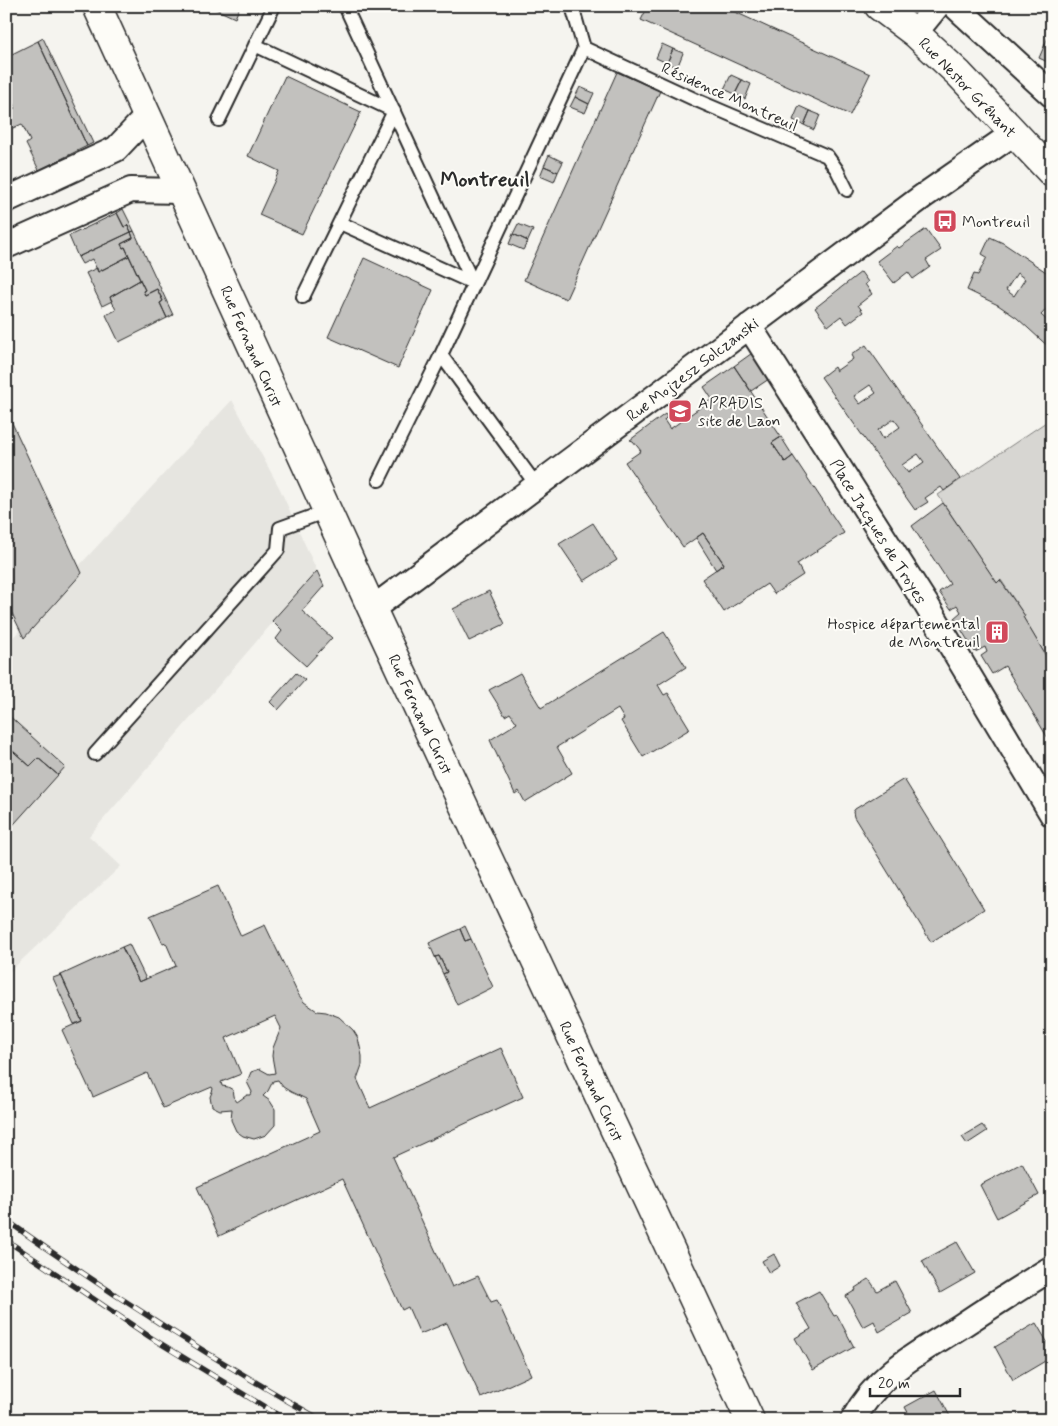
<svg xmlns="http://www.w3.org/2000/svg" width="1058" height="1426" viewBox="0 0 1058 1426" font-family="Mynerve,sans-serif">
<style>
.built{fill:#e6e5e0}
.green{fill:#d7d6d2;stroke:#81807e}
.building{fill:#c2c1be;stroke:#2b2b2b;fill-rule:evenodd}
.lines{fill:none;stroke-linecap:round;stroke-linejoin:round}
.service-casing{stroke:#2b2b2b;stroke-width:16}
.minor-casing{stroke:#2b2b2b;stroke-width:28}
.secondary-casing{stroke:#2b2b2b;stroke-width:31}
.service{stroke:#fdfcf7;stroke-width:12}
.minor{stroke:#fdfcf7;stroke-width:24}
.secondary{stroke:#fdfcf7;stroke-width:28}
.rail-casing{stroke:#2b2b2b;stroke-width:5.5}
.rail{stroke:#fdfcf7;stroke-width:4;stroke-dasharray:11;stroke-linecap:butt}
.labels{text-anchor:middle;stroke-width:4;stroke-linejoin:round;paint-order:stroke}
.street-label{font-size:16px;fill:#2b2b2b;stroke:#fdfcf7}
.poi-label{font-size:16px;fill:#2b2b2b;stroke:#fdfcf7;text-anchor:start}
.district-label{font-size:21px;font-weight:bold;fill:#2b2b2b;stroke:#fdfcf7}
</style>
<rect width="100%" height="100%" fill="#f5f4ef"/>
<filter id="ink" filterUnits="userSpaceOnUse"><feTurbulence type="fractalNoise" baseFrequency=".02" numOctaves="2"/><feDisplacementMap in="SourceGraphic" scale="10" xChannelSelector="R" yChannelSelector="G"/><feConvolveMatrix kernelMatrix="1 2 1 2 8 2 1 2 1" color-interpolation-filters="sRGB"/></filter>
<g filter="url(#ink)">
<!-- built -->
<path class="built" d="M 232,400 L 280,489 L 317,571 L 89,836 L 121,866 L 6,975 L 6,645 Z"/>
<!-- green -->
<path class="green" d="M 1052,418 L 1052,666 L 1023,617 L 1025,616 L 1001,580 L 997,583 L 938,495 Z"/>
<!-- building -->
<path class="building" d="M 209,6 L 240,6 L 235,18 Z
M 648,6 L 722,6 L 870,74 L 850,115 L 641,20 Z
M 1052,28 L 1052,64 L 1039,58 Z
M 43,38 L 93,143 L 87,146 L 38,41 Z
M 38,41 L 87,146 L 39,170 L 26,144 L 30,141 L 22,124 L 6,131 L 6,112 L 15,108 L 11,100 L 6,102 L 6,57 Z
M 662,44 L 673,49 L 667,63 L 656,58 Z
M 673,49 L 683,53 L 677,68 L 667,63 Z
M 617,72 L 660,91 L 566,299 L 524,280 Z
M 731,75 L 742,80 L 735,94 L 724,89 Z
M 285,76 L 361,112 L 302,234 L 259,215 L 279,171 L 248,156 Z
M 742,80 L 751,84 L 745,99 L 735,94 Z
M 580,87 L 594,93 L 589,104 L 575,97 Z
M 575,97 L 589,104 L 585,113 L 570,107 Z
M 799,106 L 810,111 L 804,125 L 793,120 Z
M 810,111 L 820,115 L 814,130 L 804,125 Z
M 549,155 L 563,162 L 558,172 L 544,166 Z
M 544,166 L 558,172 L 554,182 L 540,176 Z
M 123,209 L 134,231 L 131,232 L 128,225 L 124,227 L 117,213 Z
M 117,213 L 124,227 L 128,225 L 131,232 L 78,257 L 69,236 Z
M 518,224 L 533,230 L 528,241 L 513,234 Z
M 926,229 L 941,250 L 926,260 L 930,267 L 913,279 L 908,272 L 894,283 L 877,261 L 897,246 L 899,248 Z
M 134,231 L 173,315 L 167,318 L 160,303 L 163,301 L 157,289 L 145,295 L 143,291 L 145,290 L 125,247 L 123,248 L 121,244 L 133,238 L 131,232 Z
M 131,232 L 133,238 L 121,244 L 123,248 L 125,247 L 129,256 L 98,272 L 92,259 L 82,264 L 78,257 Z
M 513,234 L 528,241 L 523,250 L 509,244 Z
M 990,237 L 1003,243 L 1052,276 L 1052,303 L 1041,315 L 1049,322 L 1052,319 L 1052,350 L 1017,318 L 998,305 L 967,290 L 974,274 L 978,275 L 987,257 L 982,254 ZM 1017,273 L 1025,279 L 1014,296 L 1006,290 Z
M 129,256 L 140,280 L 110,297 L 112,301 L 102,306 L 86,273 L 97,268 L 98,272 Z
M 364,258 L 433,290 L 398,368 L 328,337 Z
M 861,272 L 868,282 L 865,284 L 872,294 L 858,305 L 863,312 L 847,324 L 841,316 L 828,326 L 815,308 Z
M 140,280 L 145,290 L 143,291 L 145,295 L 157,289 L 163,301 L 160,303 L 167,318 L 119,342 L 106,315 L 116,310 L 110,297 Z
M 866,345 L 960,479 L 944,491 L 941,487 L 925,498 L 928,502 L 915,510 L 821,377 L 834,367 L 836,371 L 853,359 L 851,355 ZM 870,385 L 876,393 L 860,404 L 854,396 ZM 894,419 L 900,427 L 883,439 L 878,430 ZM 918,454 L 924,462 L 908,473 L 902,465 Z
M 755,351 L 756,352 L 753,355 L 769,379 L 751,391 L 734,366 Z
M 734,366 L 781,437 L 772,443 L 785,462 L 793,456 L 844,533 L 797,564 L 803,575 L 774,594 L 767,584 L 724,612 L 702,579 L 724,564 L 703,533 L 683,547 L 625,462 L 641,451 L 633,441 L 630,440 L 665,414 L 667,417 L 664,420 L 670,429 L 712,399 L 704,387 Z
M 6,410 L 82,573 L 24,638 L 6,601 Z
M 781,437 L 793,456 L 785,462 L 772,443 Z
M 943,503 L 997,583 L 1000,580 L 1025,616 L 1023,617 L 1052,666 L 1052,745 L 1005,666 L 992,674 L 981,656 L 987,652 L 985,647 L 975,652 L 954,618 L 961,612 L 957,605 L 951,609 L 939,592 L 950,584 L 912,526 Z
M 593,523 L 617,560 L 584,581 L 559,544 Z
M 703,533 L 724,564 L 716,570 L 696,538 Z
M 317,571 L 324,586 L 302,611 L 332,638 L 306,666 L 276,639 L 282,631 L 272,621 Z
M 489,591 L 505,624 L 469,641 L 453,609 Z
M 664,632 L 686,667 L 658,685 L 664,695 L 668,693 L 690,729 L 643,757 L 621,721 L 624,719 L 618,709 L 557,747 L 572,773 L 525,802 L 519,791 L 515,794 L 490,740 L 517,723 L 510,713 L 505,716 L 489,690 L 520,673 L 541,708 Z
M 296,673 L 305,680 L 278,710 L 270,702 Z
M 6,713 L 65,767 L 58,775 L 38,758 L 30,766 L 6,745 Z
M 6,745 L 30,766 L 38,758 L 58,775 L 6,833 Z
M 904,779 L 984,909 L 931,942 L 854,817 L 853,812 L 855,809 Z
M 218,886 L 241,936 L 265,925 L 298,994 L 304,1002 L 317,1011 L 326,1012 L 339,1017 L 353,1030 L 358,1038 L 362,1056 L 362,1065 L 357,1079 L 370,1108 L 501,1048 L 523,1097 L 393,1157 L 452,1287 L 478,1276 L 491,1302 L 497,1300 L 531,1375 L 481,1398 L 447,1323 L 420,1334 L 408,1307 L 402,1310 L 342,1179 L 219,1236 L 197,1187 L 320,1131 L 306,1099 L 291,1092 L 283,1087 L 278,1080 L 273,1081 L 268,1091 L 263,1096 L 270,1101 L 275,1109 L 275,1125 L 266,1135 L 254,1139 L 243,1136 L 236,1131 L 231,1120 L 232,1109 L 220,1110 L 212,1106 L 210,1097 L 213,1089 L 212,1087 L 163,1108 L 147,1073 L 93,1097 L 62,1030 L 82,1021 L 61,975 L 122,947 L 139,982 L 176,966 L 166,943 L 163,944 L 150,916 ZM 275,1016 L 281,1028 L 273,1048 L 272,1056 L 275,1073 L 269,1074 L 260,1069 L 251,1072 L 247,1082 L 252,1092 L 251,1095 L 247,1095 L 237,1102 L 235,1101 L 233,1090 L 228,1087 L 222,1086 L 221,1082 L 241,1074 L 226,1038 Z
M 465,926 L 471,939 L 465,941 L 460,929 Z
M 460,929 L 465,941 L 471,939 L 493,987 L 457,1005 L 443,974 L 447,972 L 439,956 L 435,957 L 429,943 Z
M 129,944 L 146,979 L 139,982 L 122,947 Z
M 439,956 L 447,972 L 443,974 L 435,957 Z
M 61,975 L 82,1021 L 74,1024 L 53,978 Z
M 982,1125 L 987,1131 L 967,1144 L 962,1137 Z
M 1022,1163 L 1039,1195 L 997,1218 L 980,1185 Z
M 957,1242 L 975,1273 L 940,1293 L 922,1261 Z
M 774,1254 L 780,1266 L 769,1273 L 762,1261 Z
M 869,1279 L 877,1291 L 895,1281 L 912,1313 L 879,1332 L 874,1321 L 863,1327 L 846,1296 L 856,1290 L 855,1288 Z
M 819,1291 L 834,1316 L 837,1315 L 854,1347 L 813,1370 L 795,1338 L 811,1329 L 796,1303 Z
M 1036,1323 L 1052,1350 L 1052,1357 L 1013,1380 L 995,1347 Z
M 936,1390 L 952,1420 L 912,1420 L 905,1407 Z"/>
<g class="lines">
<!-- service casing -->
<g class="service-casing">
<path id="service" d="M 345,6 L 473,283
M 255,45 L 394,111 L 303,297
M 584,48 L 696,100 L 827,156 L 837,170 L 847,190
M 219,120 L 274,6
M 340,223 L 473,283
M 441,355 L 537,486
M 379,480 L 441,355 L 584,48 L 572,6
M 95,754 L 278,550 L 280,528 L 327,511"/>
</g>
<!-- minor casing -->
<g class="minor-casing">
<path id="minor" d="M 955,6 L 1052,95
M 915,33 L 937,6
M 6,200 L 116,149 L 147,116
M 6,246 L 131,190 L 181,191
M 749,326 L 926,604 L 1052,814
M 372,609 L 922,197 L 1014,133
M 853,1420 C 879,1372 917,1354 961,1326 C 991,1306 1021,1287 1052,1268"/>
</g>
<!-- secondary casing -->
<g class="secondary-casing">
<path id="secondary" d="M 97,6 L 372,609 L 750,1420
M 879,6 L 915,33 L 959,74 L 1052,173"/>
</g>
<!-- service -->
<use href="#service" class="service"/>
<!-- minor -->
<use href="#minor" class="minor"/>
<!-- secondary -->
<use href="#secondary" class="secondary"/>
<!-- rail casing -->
<g class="rail-casing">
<path id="rail" d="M 6,1220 C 107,1292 213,1359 321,1420
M 6,1240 L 150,1337 L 286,1420"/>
</g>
<!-- rail -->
<use href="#rail" class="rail"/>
</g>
</g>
<!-- icons -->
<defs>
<g id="bus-square" transform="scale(1.25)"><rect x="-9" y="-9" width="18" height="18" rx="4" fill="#d1495b" stroke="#fdfcf7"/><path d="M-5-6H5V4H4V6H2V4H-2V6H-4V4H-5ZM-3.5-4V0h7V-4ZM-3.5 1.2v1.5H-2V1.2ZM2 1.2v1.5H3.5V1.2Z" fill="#fff"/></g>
<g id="university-square" transform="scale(1.25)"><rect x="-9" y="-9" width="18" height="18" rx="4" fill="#d1495b" stroke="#fdfcf7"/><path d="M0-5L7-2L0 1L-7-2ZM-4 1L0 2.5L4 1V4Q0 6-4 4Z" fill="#fff"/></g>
<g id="building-square" transform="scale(1.25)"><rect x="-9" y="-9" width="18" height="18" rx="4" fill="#d1495b" stroke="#fdfcf7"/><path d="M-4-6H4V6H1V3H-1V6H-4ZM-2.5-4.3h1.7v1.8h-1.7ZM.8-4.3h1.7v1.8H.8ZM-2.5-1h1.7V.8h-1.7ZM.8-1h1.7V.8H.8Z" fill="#fff"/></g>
</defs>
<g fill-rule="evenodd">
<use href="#bus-square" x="945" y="221"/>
<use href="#university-square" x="680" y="411"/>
<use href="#building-square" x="997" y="632"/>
</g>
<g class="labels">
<!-- street labels -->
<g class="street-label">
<text transform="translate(968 87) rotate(46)" y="6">Rue Nestor Gréhant</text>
<text transform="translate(730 96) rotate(24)" y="6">Résidence Montreuil</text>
<text transform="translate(252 346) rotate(66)" y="6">Rue Fernand Christ</text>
<text transform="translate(692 369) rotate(-37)" y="6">Rue Mojzesz Solczanski</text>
<text transform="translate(879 531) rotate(58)" y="6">Place Jacques de Troyes</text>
<text transform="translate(421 714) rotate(65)" y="6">Rue Fernand Christ</text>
<text transform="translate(592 1081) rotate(65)" y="6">Rue Fernand Christ</text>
</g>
<!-- poi labels -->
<g class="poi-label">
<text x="962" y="227">Montreuil</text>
<text x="698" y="408">APRADIS<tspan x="698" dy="18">site de Laon</tspan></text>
<text x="980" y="629" text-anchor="end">Hospice départemental<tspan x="980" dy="18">de Montreuil</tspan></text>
</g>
<!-- district labels -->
<g class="district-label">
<text x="485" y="186">Montreuil</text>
</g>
</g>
<!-- margin -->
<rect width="1058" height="1426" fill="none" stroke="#fdfcf7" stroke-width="25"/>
<rect x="12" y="12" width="1033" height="1401" fill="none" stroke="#2b2b2b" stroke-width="2" filter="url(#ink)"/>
<!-- scale -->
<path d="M870 1388v8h90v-8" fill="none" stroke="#2b2b2b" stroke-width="2.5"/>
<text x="878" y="1388" font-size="15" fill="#2b2b2b" stroke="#fdfcf7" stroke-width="4" paint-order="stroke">20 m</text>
</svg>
